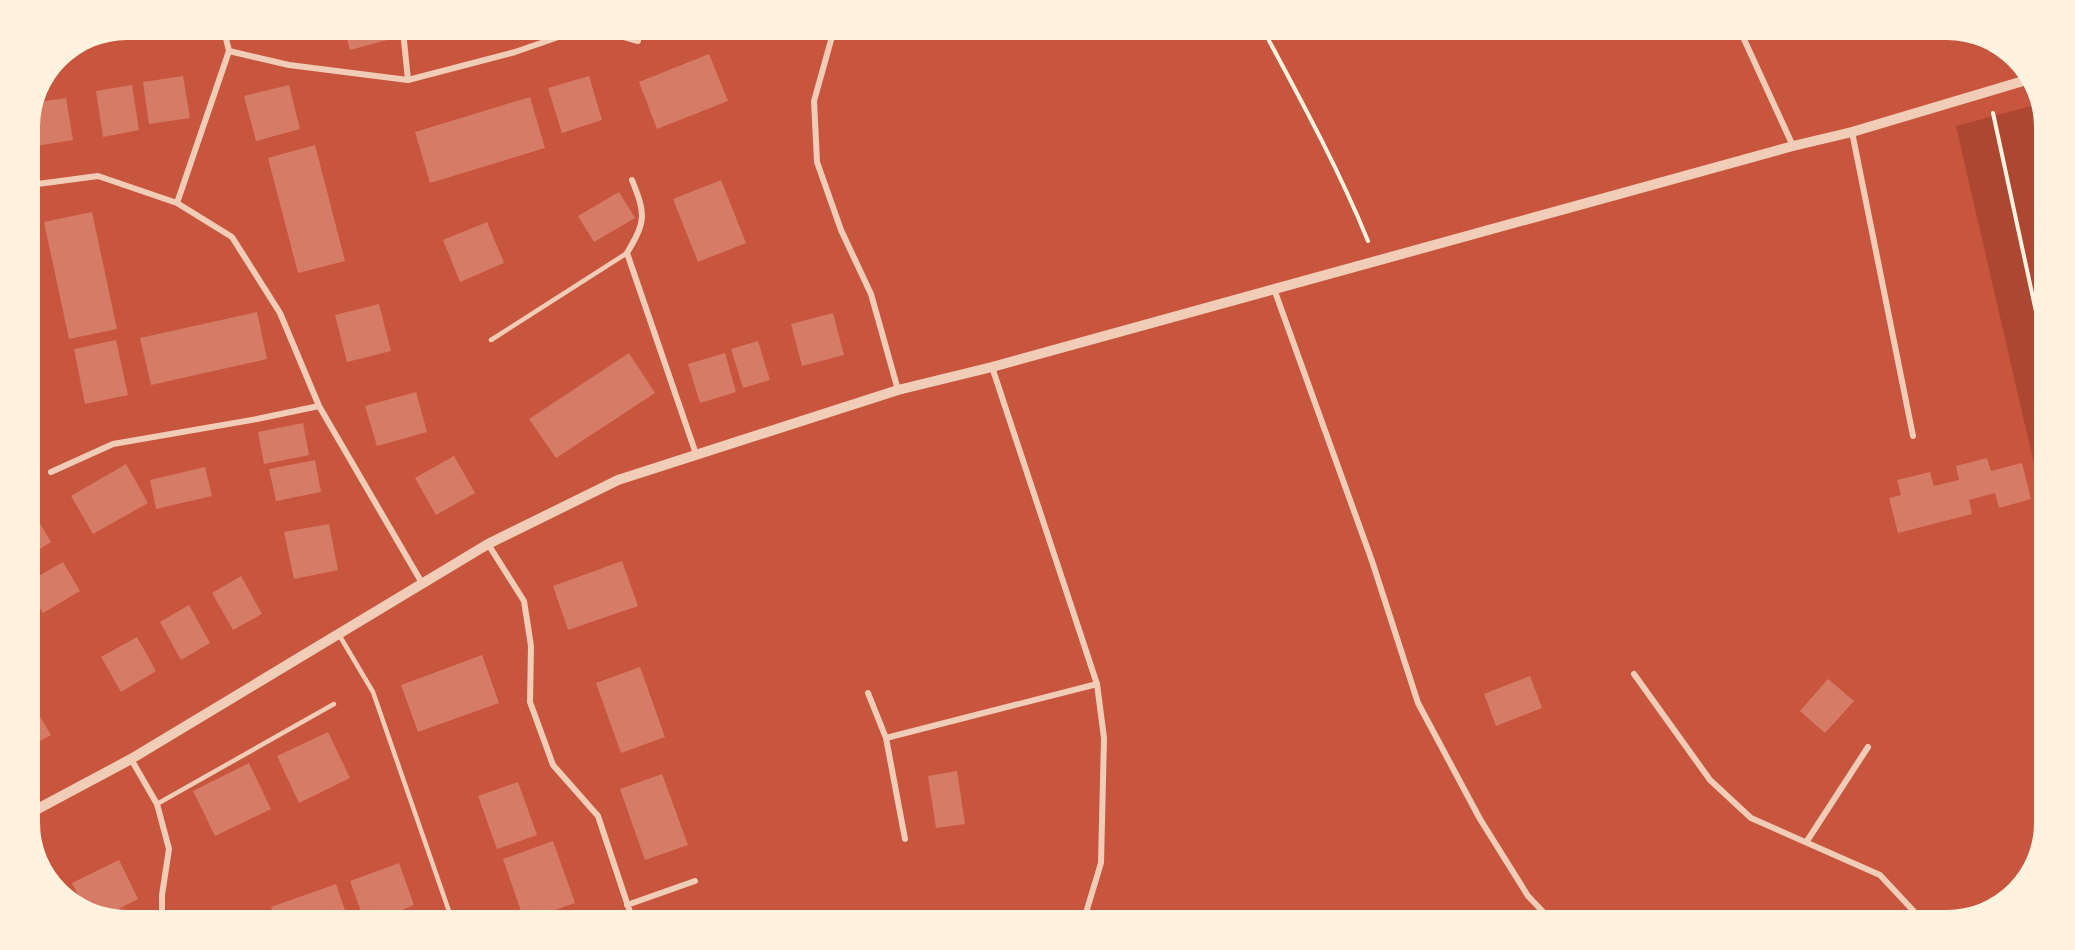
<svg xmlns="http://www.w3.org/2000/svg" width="2075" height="950" viewBox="0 0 2075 950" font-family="Poppins,sans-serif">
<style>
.green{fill:#ae4732}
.building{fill:#d67c66}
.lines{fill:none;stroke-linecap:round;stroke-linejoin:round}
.path{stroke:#fff3e0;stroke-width:4}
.service{stroke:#f1ccb7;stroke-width:4.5}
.minor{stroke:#f1ccb7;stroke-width:6}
.tertiary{stroke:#f1ccb7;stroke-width:10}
</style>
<rect width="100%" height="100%" fill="#c8553d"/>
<!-- green -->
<path class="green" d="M 2039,104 L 2045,121 L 2041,494 L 1956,126 Z"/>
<!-- building -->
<path class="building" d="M 345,31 L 389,31 L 391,39 L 350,50 Z
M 709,54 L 728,101 L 657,129 L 639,82 Z
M 183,76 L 190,118 L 149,124 L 143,82 Z
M 589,76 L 602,120 L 562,133 L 548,88 Z
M 132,85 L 139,130 L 103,137 L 96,91 Z
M 289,85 L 300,129 L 256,141 L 244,96 Z
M 530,97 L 545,148 L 430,183 L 415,132 Z
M 66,98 L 73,140 L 30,147 L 30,121 L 39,102 Z
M 315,145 L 345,261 L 298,273 L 268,158 Z
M 721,180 L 746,243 L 698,262 L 673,199 Z
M 619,192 L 635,218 L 594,242 L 578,216 Z
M 92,212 L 117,329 L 69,339 L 44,222 Z
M 487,222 L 504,263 L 460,282 L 443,240 Z
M 379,304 L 391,351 L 347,362 L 335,315 Z
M 257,312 L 267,359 L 151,385 L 140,338 Z
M 833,313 L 844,355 L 802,366 L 791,324 Z
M 116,340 L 128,395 L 85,404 L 74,349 Z
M 758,341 L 770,380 L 743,388 L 731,349 Z
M 629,353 L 655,393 L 556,458 L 529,419 Z
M 725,353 L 736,392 L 700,403 L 688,364 Z
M 416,392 L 427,432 L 377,446 L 365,406 Z
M 303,423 L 309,455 L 264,464 L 258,432 Z
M 454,456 L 475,493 L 436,515 L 415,478 Z
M 1987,458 L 1991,471 L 2022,463 L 2031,499 L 1999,508 L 1995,493 L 1969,500 L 1972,514 L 1898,533 L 1889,498 L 1901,495 L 1897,480 L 1930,472 L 1934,486 L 1959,480 L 1956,466 Z
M 315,460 L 321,492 L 276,501 L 269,469 Z
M 126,464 L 148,503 L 93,534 L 71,496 Z
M 205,467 L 212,496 L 156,509 L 150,480 Z
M 33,512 L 51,542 L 30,555 L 30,513 Z
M 329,524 L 338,570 L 294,579 L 284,532 Z
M 622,561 L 638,606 L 568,630 L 553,586 Z
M 63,562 L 80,591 L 43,613 L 30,592 L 30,581 Z
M 241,576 L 262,614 L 233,630 L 212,593 Z
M 189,605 L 210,643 L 181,660 L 160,622 Z
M 137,637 L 156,671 L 121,692 L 101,657 Z
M 482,655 L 499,703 L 418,732 L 401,685 Z
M 640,667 L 665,737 L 621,753 L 596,683 Z
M 1530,676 L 1542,708 L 1496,726 L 1484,694 Z
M 1828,679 L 1854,701 L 1825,733 L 1800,711 Z
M 30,700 L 51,735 L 30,746 Z
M 328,732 L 350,778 L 299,803 L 277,756 Z
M 249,763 L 271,809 L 215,836 L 193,791 Z
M 957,771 L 965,824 L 936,828 L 928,776 Z
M 662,774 L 688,845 L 645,860 L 620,789 Z
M 518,782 L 537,835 L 497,849 L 478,796 Z
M 553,841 L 575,903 L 543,914 L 522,914 L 503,859 Z
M 119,860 L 138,899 L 111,913 L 90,912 L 84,907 L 72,883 Z
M 399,863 L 414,905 L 392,914 L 362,914 L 350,881 Z
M 336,884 L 346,913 L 274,913 L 271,907 Z"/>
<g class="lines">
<!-- path -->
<path class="path" d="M 1266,35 C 1302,102 1339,170 1368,241
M 1993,113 L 2043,344"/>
<!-- service -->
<path class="service" d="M 491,340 L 627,253
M 338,633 L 373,692 L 450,914
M 157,804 L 334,704"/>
<!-- minor -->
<path class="minor" d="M 403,31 L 408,80
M 607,32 L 638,41
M 833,33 L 814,101 L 817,162 L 841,230 L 871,294 L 898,390
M 1743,37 L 1793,146
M 229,51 L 289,65 L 408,80 L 515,52 L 573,32
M 1852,132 L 1913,436
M 632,180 C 646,215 646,221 627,253 L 696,454
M 30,185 L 98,176 L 177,203 L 232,237 L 280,313 L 319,406 L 422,583
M 177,203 L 229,51 L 224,30
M 1274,289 L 1372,561 L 1418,703 L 1480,819 L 1528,896 L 1549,918
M 992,367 L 1097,684 L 1104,738 L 1101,863 L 1085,916
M 51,472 L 113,444 L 257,419 L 319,406
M 488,544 L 524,601 L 531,646 L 530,702 L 553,765 L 598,816 L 631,915
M 1634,674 L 1710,780 L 1751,818 L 1880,875 L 1922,920
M 868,693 L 886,738 L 905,839
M 886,738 L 1097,684
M 131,759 L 157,804 L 169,849 L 162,895 L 162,913
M 1807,841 L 1868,747
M 627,905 L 695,881"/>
<!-- tertiary -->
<path class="tertiary" d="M 30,813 L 131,759 L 488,544 L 618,480 L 898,390 L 992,367 L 1793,146 L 1852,132 L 2030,79"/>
</g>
<!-- crop -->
<path d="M0 0H2075V950H0ZM127 40H1947A87 87 0 0 1 2034 127V823A87 87 0 0 1 1947 910H127A87 87 0 0 1 40 823V127A87 87 0 0 1 127 40Z" fill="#fff3e0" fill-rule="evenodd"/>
</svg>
